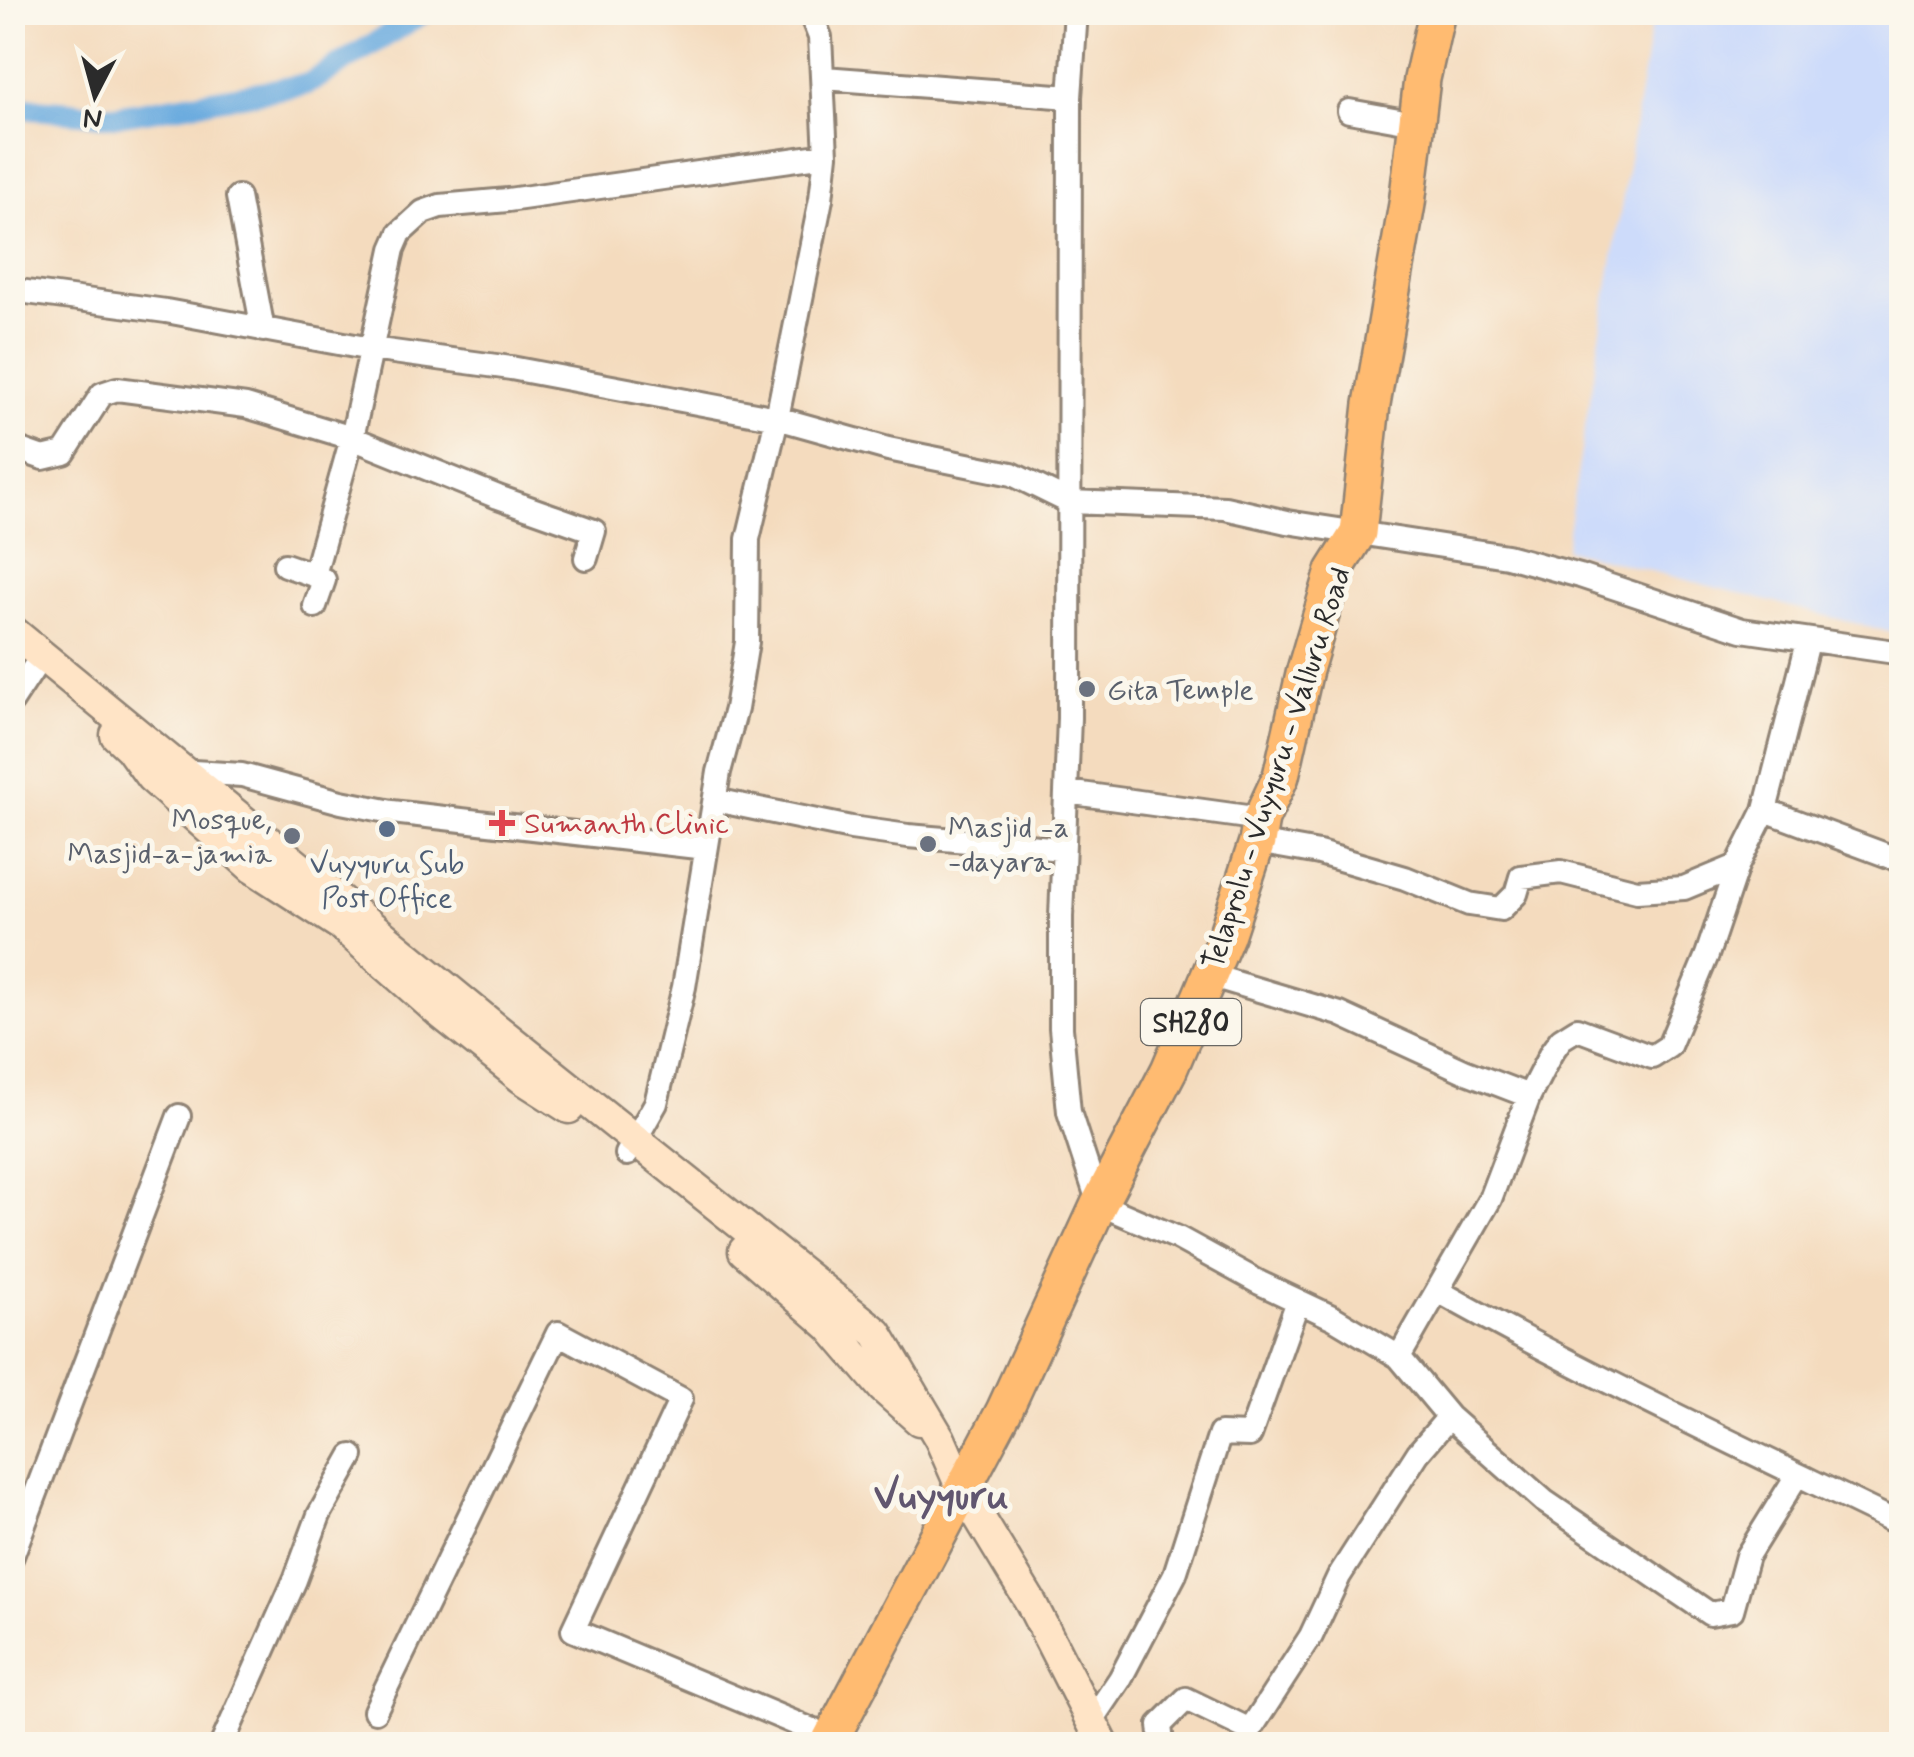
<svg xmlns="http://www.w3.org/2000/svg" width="1914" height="1757" viewBox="0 0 1914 1757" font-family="Mynerve,sans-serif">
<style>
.built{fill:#cddbfa}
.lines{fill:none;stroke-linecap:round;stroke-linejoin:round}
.canal{stroke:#6cacdf;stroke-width:22}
.minor-casing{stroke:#908374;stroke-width:28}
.secondary-casing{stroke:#908374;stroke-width:35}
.primary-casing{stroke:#908374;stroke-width:40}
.minor{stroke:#fff;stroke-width:22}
.secondary{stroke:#ffe4c6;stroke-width:30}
.primary{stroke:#ffbb71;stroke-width:35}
.worship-dot{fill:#6b7280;stroke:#fbf7ec;stroke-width:4}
.health-dot{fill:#e0444e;stroke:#fbf7ec;stroke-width:4}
.service-dot{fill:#5c6f8a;stroke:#fbf7ec;stroke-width:4}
.labels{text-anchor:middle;stroke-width:10;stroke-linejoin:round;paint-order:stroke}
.shield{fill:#fbf7ec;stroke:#696865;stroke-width:2.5}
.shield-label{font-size:28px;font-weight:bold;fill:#2b2b2b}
.worship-label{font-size:30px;fill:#5b616d;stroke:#fbf7ec;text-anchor:start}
.street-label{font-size:30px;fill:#2b2b2b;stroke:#fbf7ec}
.health-label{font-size:30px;fill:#be3a42;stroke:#fbf7ec;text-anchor:start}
.service-label{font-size:30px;fill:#4e5e75;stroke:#fbf7ec}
.district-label{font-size:40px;font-weight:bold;fill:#61566f;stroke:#fbf7ec}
</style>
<rect width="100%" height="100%" fill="#fbf7ec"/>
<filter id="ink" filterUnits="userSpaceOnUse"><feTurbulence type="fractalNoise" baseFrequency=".01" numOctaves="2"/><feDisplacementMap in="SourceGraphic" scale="20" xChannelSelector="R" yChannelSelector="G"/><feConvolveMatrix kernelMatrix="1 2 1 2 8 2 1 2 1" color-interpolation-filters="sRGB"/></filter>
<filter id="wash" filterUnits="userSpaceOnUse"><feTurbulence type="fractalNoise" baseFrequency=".0048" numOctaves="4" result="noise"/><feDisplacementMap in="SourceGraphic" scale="40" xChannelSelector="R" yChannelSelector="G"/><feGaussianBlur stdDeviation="2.25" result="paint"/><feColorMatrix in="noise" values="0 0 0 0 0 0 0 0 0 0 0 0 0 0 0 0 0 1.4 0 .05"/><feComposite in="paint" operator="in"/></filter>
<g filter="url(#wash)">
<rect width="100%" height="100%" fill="#f4dbbe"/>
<!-- built -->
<path class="built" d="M 1653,13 L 1901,13 L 1901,635 L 1565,549 Z"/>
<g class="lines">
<!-- canal -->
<path class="canal" d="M 12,107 L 116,116 L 308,84 L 425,12"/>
</g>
</g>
<g filter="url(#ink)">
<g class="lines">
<!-- minor casing -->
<g class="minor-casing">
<path id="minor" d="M 1076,12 L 1070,97 L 1069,718 L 1061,917 L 1061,1028 L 1069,1112 L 1099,1204 L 1178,1238 L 1260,1283 L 1334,1318 L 1399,1357 L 1490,1199 L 1529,1096 L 1551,1053 L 1561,1039 L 1577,1029 L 1652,1057 L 1669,1046 L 1707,955 L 1737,866 L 1765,810 L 1808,642
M 824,78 L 1070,97
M 1349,111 L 1416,123
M 238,197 L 263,330
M 12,290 L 166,311 L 371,349 L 511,368 L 777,418 L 821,199 L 826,155 L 820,37 L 810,12
M 12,447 L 43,458 L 64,453 L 102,394 L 117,389 L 246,406 L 352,438 L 314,575 L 285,565
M 586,558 L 594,531 L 498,497 L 352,438 L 393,249 L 400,233 L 423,212 L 440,206 L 508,200 L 826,155
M 314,575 L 324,580 L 315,606
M 12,701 L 33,669
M 177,771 L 242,775 L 341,802 L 392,812 L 706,848
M 1067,792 L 1261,819
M 715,800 L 851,828 L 908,836 L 1063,849
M 1765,810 L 1902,861
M 1257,842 L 1319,853 L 1405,878 L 1469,904 L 1501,909 L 1516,894 L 1521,877 L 1561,872 L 1637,891 L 1684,888 L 1737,866
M 1212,976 L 1340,1014 L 1464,1071 L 1529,1096
M 627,1154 L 656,1103 L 684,987 L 719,772 L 736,709 L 747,642 L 748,539 L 777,418 L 888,449 L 1012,474 L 1069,502 L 1225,508 L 1287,522 L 1507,556 L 1580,576 L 1742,630 L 1902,653
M 1438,1291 C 1589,1376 1746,1449 1902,1525
M 1399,1357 L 1449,1417 L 1544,1501 L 1710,1614 L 1732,1610 L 1747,1556 L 1796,1477
M 12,1556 L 179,1116
M 375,1711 L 558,1333 L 681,1399 L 573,1630 L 831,1738
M 1093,1719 L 1120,1679 L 1175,1574 L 1220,1434 L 1250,1435 L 1298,1301
M 222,1744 L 295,1580 L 319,1515 L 352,1456
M 1162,1744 L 1160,1725 L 1186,1699 L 1250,1730 L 1311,1636 L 1339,1576 L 1418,1453 L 1449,1417"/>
</g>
<!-- secondary casing -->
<g class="secondary-casing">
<path id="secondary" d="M 12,631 L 494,1027 L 877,1333 L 940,1439 L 962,1489 L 1030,1601 L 1103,1744
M 116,735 L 130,748 L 151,777 L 253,868 L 341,925 L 438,1011 L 522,1078 L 569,1108
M 744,1251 L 830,1326 L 883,1388 L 919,1420"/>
</g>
<!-- primary casing -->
<g class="primary-casing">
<path id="primary" d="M 828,1744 L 1004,1411 L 1099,1204 L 1169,1070 L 1226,936 L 1257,842 L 1261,819 L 1281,776 L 1305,670 L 1334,571 L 1358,533 L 1372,404 L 1407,204 L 1422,79 L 1437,12"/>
</g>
<!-- minor -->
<use href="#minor" class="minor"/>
<!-- secondary -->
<use href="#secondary" class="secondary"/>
<!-- primary -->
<use href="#primary" class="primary"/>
</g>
</g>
<!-- markers -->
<g class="worship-dot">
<circle cx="1087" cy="689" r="10"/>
<circle cx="292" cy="836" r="10"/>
<circle cx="928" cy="844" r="10"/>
</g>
<path class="health-dot" d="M497 808h10v10h10v10h-10v10h-10v-10h-10v-10h10z"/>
<circle class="service-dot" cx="387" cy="829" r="10"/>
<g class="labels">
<!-- shield labels -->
<rect class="shield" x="1141" y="999" width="100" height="46" rx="8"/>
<g class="shield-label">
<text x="1191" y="1032">SH280</text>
</g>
<!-- worship labels -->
<g class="worship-label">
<text x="1107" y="699">Gita Temple</text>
<text x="272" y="829" text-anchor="end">Mosque,<tspan x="272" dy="34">Masjid-a-jamia</tspan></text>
<text x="948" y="837">Masjid -a<tspan x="948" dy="34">-dayara</tspan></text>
</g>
<!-- street labels -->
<g class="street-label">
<text transform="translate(1276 768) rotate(-72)" y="10">Telaprolu - Vuyyuru - Valluru Road</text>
</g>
<!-- health labels -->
<g class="health-label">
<text x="524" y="833">Sumanth Clinic</text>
</g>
<!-- service labels -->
<g class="service-label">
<text x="387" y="873">Vuyyuru Sub<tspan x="387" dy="34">Post Office</tspan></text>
</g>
<!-- district labels -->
<g class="district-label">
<text x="941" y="1508">Vuyyuru</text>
</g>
</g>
<!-- margin -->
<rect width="1914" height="1757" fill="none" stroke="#fbf7ec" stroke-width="50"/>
<!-- north arrow -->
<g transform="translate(95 95) rotate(186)" stroke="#fbf7ec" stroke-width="8" paint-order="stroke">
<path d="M0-8L18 38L0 25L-18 38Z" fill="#2b2b2b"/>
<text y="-15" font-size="28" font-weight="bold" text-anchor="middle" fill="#2b2b2b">N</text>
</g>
</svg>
